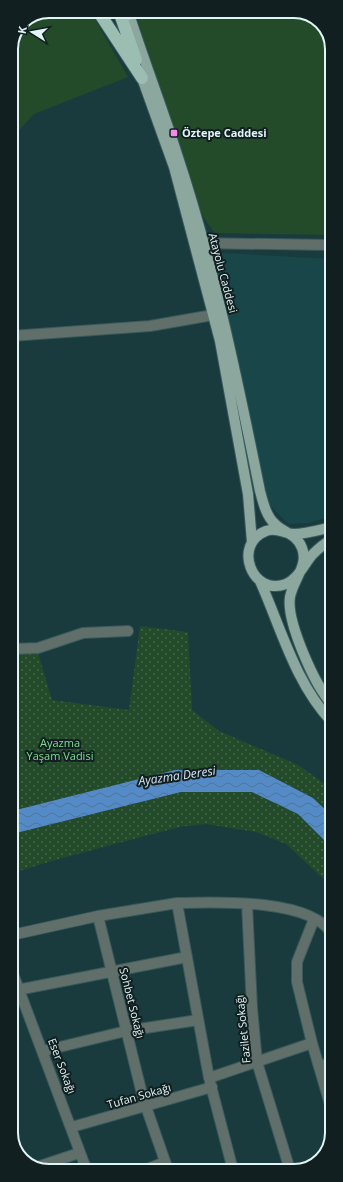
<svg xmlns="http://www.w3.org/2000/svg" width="343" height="1182" viewBox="0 0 343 1182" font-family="'Open Sans',sans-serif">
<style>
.built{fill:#194749}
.grass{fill:#234b2a}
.park{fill:url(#park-dots)}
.water{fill:url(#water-waves)}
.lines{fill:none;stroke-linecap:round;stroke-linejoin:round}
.minor-casing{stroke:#39595b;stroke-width:12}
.major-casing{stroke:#39595b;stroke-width:12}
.highway-casing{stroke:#39595b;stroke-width:14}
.minor{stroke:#616f6a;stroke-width:10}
.major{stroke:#8ba79e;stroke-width:10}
.highway{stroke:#9bbdb2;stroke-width:12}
.poi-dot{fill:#f689ed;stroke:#111f20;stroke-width:1.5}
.labels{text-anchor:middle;stroke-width:4;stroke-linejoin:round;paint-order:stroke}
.poi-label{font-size:11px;font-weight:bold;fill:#e2f5f6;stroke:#111f20;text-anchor:start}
.street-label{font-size:11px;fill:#e2f5f6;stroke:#111f20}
.park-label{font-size:11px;fill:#81dc90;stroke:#111f20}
.water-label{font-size:12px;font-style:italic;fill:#d6e4f5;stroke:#111f20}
.rim{fill:none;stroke:#e2f5f6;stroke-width:2}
</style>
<defs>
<pattern id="park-dots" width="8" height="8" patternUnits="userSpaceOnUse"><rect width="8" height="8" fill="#234b2a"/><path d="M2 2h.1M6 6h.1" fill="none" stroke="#43664a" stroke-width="1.8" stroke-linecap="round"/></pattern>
<pattern id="water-waves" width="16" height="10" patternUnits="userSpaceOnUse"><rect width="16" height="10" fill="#548bc7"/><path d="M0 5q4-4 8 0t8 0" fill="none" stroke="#4e749b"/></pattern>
</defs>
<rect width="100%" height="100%" fill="#193b3d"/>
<!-- built -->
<path class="built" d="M 206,252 L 331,259 L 332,516 L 308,523 L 288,524 L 268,503 Z"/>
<!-- grass -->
<path class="grass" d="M 49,11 L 90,11 L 128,77 L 34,114 L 11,139 L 11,48 L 22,22 Z
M 135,11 L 299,11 L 319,21 L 331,41 L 331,235 L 215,233 C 196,212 187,172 178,146 C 163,101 148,57 135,11 Z"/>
<!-- park -->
<path class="park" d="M 140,626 L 188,632 L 192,710 L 219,731 L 298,765 L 332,789 L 332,816 L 313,798 L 259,770 L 175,770 L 12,811 L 11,653 L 38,653 L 52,700 L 129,710 Z
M 181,792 L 252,792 L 298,814 L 332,848 L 332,887 L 286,844 L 256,832 L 206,824 L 179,827 L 62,858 L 12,873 L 12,834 Z"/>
<!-- water -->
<path class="water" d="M 175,770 L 259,770 L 313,798 L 332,816 L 332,848 L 298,814 L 252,792 L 181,792 L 12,834 L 12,811 Z"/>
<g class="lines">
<!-- minor casing -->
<g class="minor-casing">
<path id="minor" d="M 196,243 L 331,245
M 11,336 L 150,326 L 213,315
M 11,649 L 38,648 L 83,633 L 128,631
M 247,904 L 252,1008 L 257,1062 L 290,1170
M 314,919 L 297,962 L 297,982 L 312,1043 L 209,1078 L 177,903 C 214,902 311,898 332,934
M 12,935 L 98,916
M 12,971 L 87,1171
M 12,991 L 187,957
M 312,1043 L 332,1111
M 43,1051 L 126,1031 L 198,1020
M 320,1068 L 332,1060
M 210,1082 L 233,1170
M 72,1127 L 212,1087
M 37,1167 L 79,1153
M 168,1170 L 143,1098 L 98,916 L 177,903
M 142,1171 L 165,1162"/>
</g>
<!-- major casing -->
<g class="major-casing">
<path id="major" d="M 129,14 C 144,60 161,105 176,151 C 213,262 237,377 260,491 C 263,502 266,516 275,524 C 284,533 297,534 302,548 C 309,565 293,580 290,597 C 286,621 315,686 332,704
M 142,78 L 174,167 L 220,341 L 248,494 L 252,542
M 332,527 C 319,530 306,534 293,534 C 283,533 276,527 266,531 C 232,544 252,597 286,584 C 299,578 304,564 313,554 C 318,549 325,543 332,539
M 260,581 C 281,628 295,683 332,722"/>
</g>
<!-- highway casing -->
<g class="highway-casing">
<path id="highway" d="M 98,11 L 142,78
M 119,11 L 136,60
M 128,11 L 129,14"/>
</g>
<!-- minor -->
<use href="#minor" class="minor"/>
<!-- major -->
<use href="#major" class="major"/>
<!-- highway -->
<use href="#highway" class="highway"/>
</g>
<!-- markers -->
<rect class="poi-dot" x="170" y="129" width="8" height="8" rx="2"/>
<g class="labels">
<!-- poi labels -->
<g class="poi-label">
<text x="182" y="137">Öztepe Caddesi</text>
</g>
<!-- street labels -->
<g class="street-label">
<text transform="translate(223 273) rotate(75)" y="4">Atayolu Caddesi</text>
<text transform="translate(132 1003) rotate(76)" y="4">Sohbet Sokağı</text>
<text transform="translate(243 1029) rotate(-96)" y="4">Fazilet Sokağı</text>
<text transform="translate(62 1066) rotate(69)" y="4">Eser Sokağı</text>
<text transform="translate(139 1096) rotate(-16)" y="4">Tufan Sokağı</text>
</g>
<!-- park labels -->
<g class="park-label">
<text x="60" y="747">Ayazma<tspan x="60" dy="13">Yaşam Vadisi</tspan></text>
</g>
<!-- water labels -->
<g class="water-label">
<text transform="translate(177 776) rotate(-8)" y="4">Ayazma Deresi</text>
</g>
</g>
<!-- crop -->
<path d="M0 0H343V1182H0ZM49 18H294A31 31 0 0 1 325 49V1133A31 31 0 0 1 294 1164H49A31 31 0 0 1 18 1133V49A31 31 0 0 1 49 18Z" fill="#111f20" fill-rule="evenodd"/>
<path class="rim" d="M49 18H294A31 31 0 0 1 325 49V1133A31 31 0 0 1 294 1164H49A31 31 0 0 1 18 1133V49A31 31 0 0 1 49 18Z"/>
<!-- north arrow -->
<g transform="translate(32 32) rotate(281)" stroke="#111f20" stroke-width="3" paint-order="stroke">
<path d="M0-3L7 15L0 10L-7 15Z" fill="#e2f5f6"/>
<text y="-6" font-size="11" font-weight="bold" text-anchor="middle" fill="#e2f5f6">K</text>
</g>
</svg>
